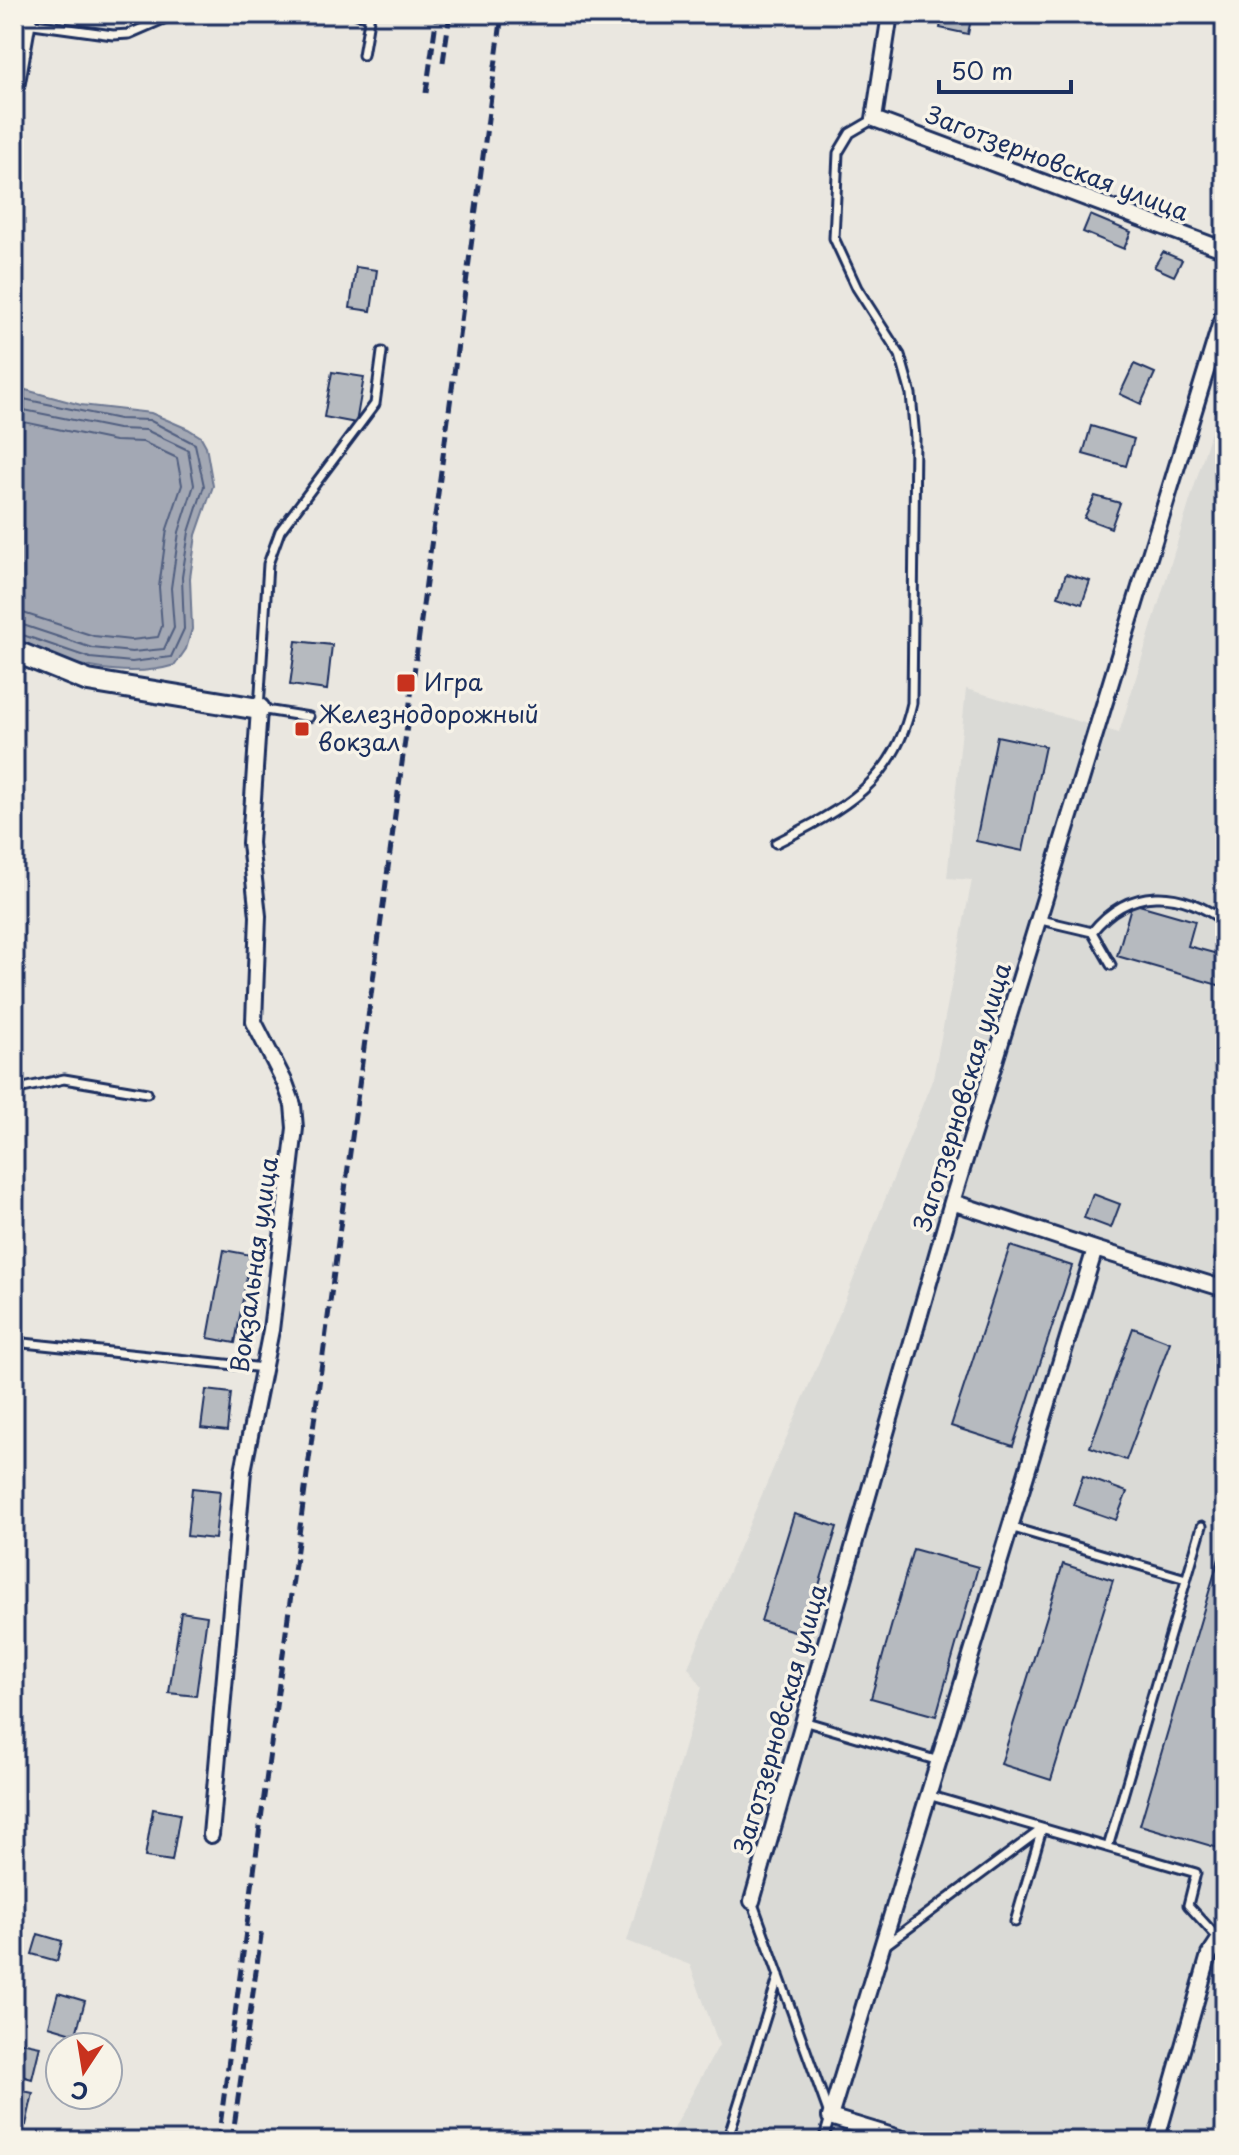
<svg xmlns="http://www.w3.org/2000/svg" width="1239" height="2155" viewBox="0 0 1239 2155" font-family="'Playpen Sans',sans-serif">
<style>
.built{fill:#dadad6}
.water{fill:#a3a8b4;stroke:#6d7892;stroke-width:2}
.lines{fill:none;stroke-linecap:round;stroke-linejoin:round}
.shore{stroke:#515f80;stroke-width:2}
.building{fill:#b6babf;stroke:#1b2f5e;stroke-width:2}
.lane-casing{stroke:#1b2f5e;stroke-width:13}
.street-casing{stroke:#1b2f5e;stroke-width:20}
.secondary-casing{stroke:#1b2f5e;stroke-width:26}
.lane{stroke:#f7f3e8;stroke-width:7}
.street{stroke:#f7f3e8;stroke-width:14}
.secondary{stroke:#f7f3e8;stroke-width:20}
.rail{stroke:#1b2f5e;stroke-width:5;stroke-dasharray:12 6;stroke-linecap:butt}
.poi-dot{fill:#c8321e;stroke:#f7f3e8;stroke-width:3}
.labels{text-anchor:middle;stroke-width:7;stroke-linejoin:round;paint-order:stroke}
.street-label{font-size:24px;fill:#1b2f5e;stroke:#f7f3e8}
.poi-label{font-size:24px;fill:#1b2f5e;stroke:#f7f3e8;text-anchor:start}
</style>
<rect width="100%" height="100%" fill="#eae7e0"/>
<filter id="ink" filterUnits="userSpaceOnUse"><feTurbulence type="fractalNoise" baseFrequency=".0125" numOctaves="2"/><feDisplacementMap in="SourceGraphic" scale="16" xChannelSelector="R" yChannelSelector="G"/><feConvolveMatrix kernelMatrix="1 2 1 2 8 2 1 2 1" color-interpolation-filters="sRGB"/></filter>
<g filter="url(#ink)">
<!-- built -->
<path class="built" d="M 1225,386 L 1225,2141 L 666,2141 L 719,2045 L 690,1965 L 627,1941 L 702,1687 L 688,1667 L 842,1308 L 933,1078 L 972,880 L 947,878 L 966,689 L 1119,733 Z"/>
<!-- water -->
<path class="water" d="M 22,389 L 81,405 L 151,413 L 188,429 L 201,437 L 206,446 L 213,486 L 196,535 L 190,578 L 192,629 L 186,649 L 175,665 C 126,680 57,665 14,638 L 14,390 Z"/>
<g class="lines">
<!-- shore -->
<path class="shore" d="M 14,397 L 119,419 L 149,420 L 195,444 L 204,486 L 189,532 L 182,577 L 184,629 L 171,657 L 132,662 L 90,658 L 14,632
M 14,408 L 118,429 L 146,430 L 188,450 L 194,485 L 179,532 L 171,588 L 174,628 L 164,649 L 132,652 L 92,648 L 14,622
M 14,420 L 115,441 L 143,442 L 177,458 L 182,485 L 167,529 L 159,587 L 162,626 L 158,637 L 131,640 L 94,636 L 14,610"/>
</g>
<!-- building -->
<path class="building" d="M 943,14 L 972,14 L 968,34 L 940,28 Z
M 1090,215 L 1131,232 L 1124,249 L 1083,232 Z
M 1163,252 L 1182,260 L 1174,276 L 1154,267 Z
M 356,267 L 377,270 L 371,311 L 350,308 Z
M 1134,364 L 1155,373 L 1141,404 L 1120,394 Z
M 332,372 L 364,377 L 356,423 L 324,417 Z
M 1091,426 L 1134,439 L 1126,466 L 1083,454 Z
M 1095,496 L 1120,503 L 1111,528 L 1084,518 Z
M 1066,574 L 1090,581 L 1082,604 L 1058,596 Z
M 296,641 L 332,645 L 327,690 L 290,685 Z
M 997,736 L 1045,746 L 1023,851 L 976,841 Z
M 1132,903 L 1195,921 L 1188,946 L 1225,956 L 1225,987 L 1117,956 Z
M 1093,1194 L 1120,1204 L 1111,1228 L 1084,1218 Z
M 1225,1214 L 1225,1263 L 1214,1260 Z
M 1010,1246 L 1072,1266 L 1013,1446 L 951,1426 Z
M 224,1250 L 251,1255 L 235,1343 L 208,1338 Z
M 1133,1328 L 1170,1342 L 1126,1460 L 1090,1447 Z
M 206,1390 L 231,1393 L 227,1431 L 201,1428 Z
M 1083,1476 L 1127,1492 L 1116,1520 L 1073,1505 Z
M 192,1488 L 220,1491 L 215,1539 L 187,1536 Z
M 794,1514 L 837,1527 L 804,1634 L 761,1621 Z
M 1225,1538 L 1225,1850 L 1140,1825 Z
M 913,1549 L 978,1567 L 936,1716 L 871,1698 Z
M 1063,1564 L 1113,1580 L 1051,1780 L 1001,1764 Z
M 181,1612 L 207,1616 L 196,1696 L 169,1693 Z
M 153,1809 L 180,1814 L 172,1861 L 145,1857 Z
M 38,1934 L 62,1941 L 57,1961 L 32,1954 Z
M 58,1993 L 85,2001 L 76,2034 L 49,2026 Z
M 16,2041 L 40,2046 L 32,2079 L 14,2074 Z
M 14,2089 L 33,2093 L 26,2125 L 14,2123 Z"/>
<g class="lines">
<!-- lane casing -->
<g class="lane-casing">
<path id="lane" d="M 357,14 L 370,16
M 26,23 L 113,35 L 129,34 L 175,14
M 363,55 L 370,14
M 309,717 L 259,709 L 268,564 L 280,531 L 375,404 L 382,352
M 776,843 C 844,809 895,782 912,703 L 915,438 L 911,394 L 900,355 L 857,288 L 834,238 L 838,153 L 850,133 L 874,119
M 1041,920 L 1092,932 C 1129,886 1179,888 1225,922
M 1092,932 L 1111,965
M 14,1090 L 64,1079 L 147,1093
M 14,1342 L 264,1368
M 1010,1527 L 1186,1579
M 803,1721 L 939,1761
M 928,1795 L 1196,1873 L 1188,1905 L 1218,1938
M 1108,1847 L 1202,1526
M 752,1901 L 830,2117 L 823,2141
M 1015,1922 L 1042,1829
M 883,1947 L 1042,1829
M 727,2141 L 779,1975"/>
</g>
<!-- street casing -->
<g class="street-casing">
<path id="street" d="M 890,14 L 874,119 L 1225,250
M 1095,1249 L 1225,1289
M 211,1835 L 243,1471 L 271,1330 L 295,1128 L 293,1105 L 285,1083 L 254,1022 L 258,916 L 250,843 L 259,709
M 752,1901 L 952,1202 L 1225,309
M 909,2141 L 830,2117 L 1095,1249 L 952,1202
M 1156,2141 L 1209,1955 L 1225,1931"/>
</g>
<!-- secondary casing -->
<g class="secondary-casing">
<path id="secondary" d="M 14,82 L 26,14
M 14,651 L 88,681 L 259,709"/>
</g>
<!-- lane -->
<use href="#lane" class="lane"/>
<!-- street -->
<use href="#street" class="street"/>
<!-- secondary -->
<use href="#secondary" class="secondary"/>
<!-- rail -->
<path class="rail" d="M 443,62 L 450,14
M 426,93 L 437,14
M 218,2141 L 502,14
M 232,2141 L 262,1929"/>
</g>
</g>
<!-- markers -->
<g class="poi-dot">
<rect x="396" y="673" width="20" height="20" rx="4"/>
<rect x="294" y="721" width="16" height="16" rx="4"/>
</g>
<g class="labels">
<!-- street labels -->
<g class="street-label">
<text transform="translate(1057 164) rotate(21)" y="8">Заготзерновская улица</text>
<text transform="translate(963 1097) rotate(-73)" y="8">Заготзерновская улица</text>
<text transform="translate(255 1265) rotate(-82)" y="8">Вокзальная улица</text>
<text transform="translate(781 1719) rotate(-74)" y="8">Заготзерновская улица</text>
</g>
<!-- poi labels -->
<g class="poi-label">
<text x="424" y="691">Игра</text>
<text x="318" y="723">Железнодорожный<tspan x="318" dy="28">вокзал</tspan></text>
</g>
</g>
<!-- margin -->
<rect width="1239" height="2155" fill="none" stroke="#f7f3e8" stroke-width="48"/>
<rect x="24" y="24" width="1191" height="2107" fill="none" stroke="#1b2f5e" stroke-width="3" filter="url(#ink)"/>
<!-- north arrow -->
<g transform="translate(84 2071) rotate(192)"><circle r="38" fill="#f7f3e8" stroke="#9fa5b1" stroke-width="2"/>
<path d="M0-6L14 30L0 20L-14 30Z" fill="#c8321e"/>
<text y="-12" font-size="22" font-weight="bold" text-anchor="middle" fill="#1b2f5e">С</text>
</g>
<!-- scale -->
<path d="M939 80v12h132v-12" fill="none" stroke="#1b2f5e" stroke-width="4"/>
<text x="951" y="80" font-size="24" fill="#1b2f5e" stroke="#f7f3e8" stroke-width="6" paint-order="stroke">50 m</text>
</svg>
